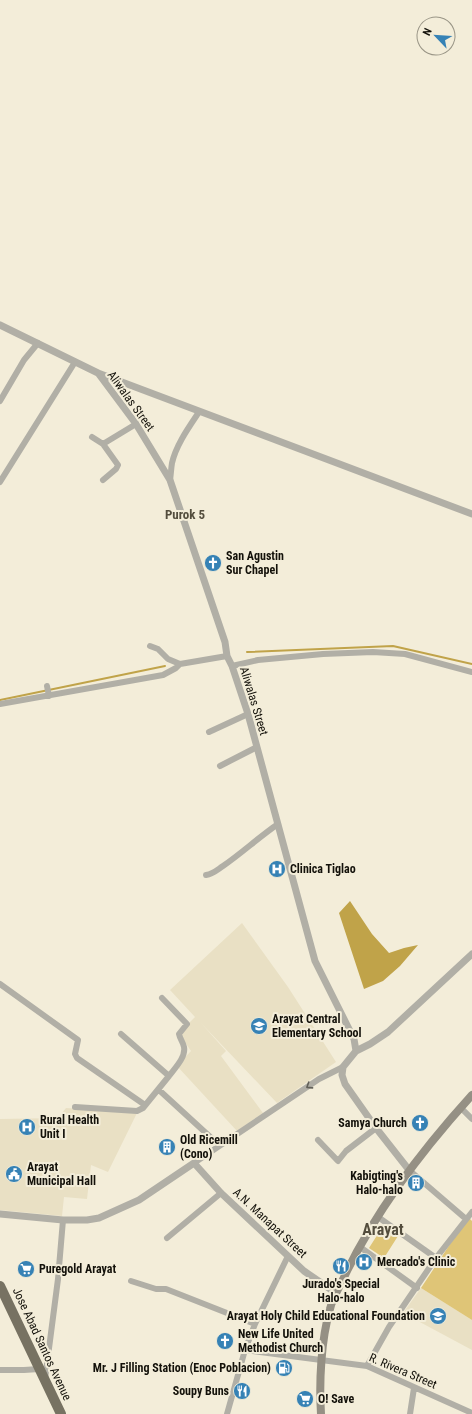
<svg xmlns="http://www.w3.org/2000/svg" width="472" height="1414" viewBox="0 0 472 1414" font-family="'Roboto Condensed',sans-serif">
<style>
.built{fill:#e9e0c4}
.green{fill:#dfc577}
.water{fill:#c0a349}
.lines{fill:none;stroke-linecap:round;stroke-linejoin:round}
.stream{stroke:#c0a349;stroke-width:2}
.minor{stroke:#b1afa6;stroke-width:6}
.tertiary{stroke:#b1afa6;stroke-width:7}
.secondary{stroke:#959084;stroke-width:8}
.trunk{stroke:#777262;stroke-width:10}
.oneway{stroke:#626058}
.labels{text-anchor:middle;stroke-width:4;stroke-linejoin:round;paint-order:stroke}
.street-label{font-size:12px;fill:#13110a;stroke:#f3edd9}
.poi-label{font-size:12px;font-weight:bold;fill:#13110a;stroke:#f3edd9;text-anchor:start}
.neighbourhood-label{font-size:13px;font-weight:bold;fill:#534d3d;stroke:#f3edd9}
.district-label{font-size:16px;font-weight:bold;fill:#534d3d;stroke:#f3edd9}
</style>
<rect width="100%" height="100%" fill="#f3edd9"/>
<!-- built -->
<path class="built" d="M 242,923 L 288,987 L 336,1062 L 277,1103 L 201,1023 L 226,1051 L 221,1056 L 263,1113 L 237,1131 L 177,1066 L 191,1051 L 180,1035 L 189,1023 L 195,1017 L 170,990 Z
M 66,1108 L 137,1113 L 108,1172 L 91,1165 L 87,1199 L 64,1197 L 62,1216 L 0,1210 L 0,1119 L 58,1118 Z
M 421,1288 L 472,1320 L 472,1350 L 403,1313 Z"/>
<!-- green -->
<path class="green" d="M 468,1217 L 472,1221 L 472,1320 L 421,1288 Z
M 383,1226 L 398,1236 L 384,1258 L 369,1248 Z"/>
<!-- water -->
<path class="water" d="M 350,901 L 372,934 L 389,953 L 404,948 L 418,945 L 400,966 L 383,981 L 364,989 L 339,913 Z"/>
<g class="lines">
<!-- stream -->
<path class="stream" d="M 247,652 L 393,646 L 472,664
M 0,700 L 165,666"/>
<!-- minor -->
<path class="minor" d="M 0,401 L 24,360 L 38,343
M 92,437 L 103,444
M 103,480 L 116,469 L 118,465 L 103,444 L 136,424
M 170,480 C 171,474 171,469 172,463 C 176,445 189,427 199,412
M 0,482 L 75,362
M 150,646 L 158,649 L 168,659 L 180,664
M 232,666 L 258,660 L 323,654 L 373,652 L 405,654 L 472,672
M 47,686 L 49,696
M 0,704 L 163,675 L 176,668 L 180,664 L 227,656
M 209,732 L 248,714
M 220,766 L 257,747
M 206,875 C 213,874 217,870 223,866 C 242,853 259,837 278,824
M 0,984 L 78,1040 L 75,1054 L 77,1058 L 145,1105
M 121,1034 L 169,1076 C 175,1068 186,1057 184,1047 C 183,1042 180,1039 179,1034 L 187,1024 L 162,998
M 159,1090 L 219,1145
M 75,1107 L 137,1111 L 143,1108 L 169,1076
M 461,1108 L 472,1119
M 318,1140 L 338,1161 L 346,1151 L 376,1128
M 194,1163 L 319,1079 L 343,1067
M 409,1170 L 466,1219
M 378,1217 L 436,1258
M 167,1238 L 221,1193
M 360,1247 L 417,1288
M 131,1281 L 156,1289 L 166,1289 L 255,1324
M 245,1350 L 367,1366 L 472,1413
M 367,1366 L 389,1327 L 436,1258 L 472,1212
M 0,1370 L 24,1370 L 39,1369
M 45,1379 L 58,1279 L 63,1220
M 227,1414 L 245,1350 L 255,1324 L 288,1256
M 410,1414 L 414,1388"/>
<!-- tertiary -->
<path class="tertiary" d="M 0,325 L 98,373 L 472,514
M 98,373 L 136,424 L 170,480 L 225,642 L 227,656 L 232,666 L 248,714 L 315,961 L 354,1039 L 356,1051
M 409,1170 L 376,1128 L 345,1084 L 342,1075 L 343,1067 L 356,1051 L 370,1044 L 388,1032 L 472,954
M 0,1214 L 63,1220 L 87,1220 L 99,1218 L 139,1200 L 194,1163 L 221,1193 L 304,1271 L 336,1293"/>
<!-- secondary -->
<path class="secondary" d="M 321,1414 C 319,1382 321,1340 330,1309 C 333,1296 341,1285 346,1273 C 378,1207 423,1149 472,1095"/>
<!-- trunk -->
<path class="trunk" d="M 0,1286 L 61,1414"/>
</g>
<!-- one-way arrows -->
<defs><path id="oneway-chevron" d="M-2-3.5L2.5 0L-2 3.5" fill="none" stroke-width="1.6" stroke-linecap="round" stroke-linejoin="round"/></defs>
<use class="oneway" href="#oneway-chevron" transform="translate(309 1086) rotate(147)"/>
<!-- icons -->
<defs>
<g id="church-disc" transform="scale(0.9)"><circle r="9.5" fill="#3682b5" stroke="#f3edd9"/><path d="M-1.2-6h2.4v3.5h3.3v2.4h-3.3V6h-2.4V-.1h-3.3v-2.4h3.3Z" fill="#fff"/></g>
<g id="hospital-disc" transform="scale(0.9)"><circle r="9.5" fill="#3682b5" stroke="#f3edd9"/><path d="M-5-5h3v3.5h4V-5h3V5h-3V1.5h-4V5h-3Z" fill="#fff"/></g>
<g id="school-disc" transform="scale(0.9)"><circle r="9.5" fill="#3682b5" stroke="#f3edd9"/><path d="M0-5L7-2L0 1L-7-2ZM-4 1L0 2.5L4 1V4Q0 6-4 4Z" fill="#fff"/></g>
<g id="building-disc" transform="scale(0.9)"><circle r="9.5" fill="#3682b5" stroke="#f3edd9"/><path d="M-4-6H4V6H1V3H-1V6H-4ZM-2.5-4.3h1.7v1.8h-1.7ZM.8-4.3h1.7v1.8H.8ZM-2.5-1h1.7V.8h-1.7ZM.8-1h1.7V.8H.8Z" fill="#fff"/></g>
<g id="civic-disc" transform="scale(0.9)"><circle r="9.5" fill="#3682b5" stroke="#f3edd9"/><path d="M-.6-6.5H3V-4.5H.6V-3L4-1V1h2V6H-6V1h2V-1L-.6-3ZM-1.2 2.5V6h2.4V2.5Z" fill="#fff"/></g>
<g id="restaurant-disc" transform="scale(0.9)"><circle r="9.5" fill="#3682b5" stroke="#f3edd9"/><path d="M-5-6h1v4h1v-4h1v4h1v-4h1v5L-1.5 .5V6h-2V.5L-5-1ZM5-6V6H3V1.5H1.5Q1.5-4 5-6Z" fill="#fff"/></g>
<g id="supermarket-disc" transform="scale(0.9)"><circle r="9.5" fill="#3682b5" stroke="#f3edd9"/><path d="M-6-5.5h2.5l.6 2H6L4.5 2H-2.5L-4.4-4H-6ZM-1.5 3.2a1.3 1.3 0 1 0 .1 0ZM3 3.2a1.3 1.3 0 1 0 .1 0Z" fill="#fff"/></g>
<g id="fuel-disc" transform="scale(0.9)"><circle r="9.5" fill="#3682b5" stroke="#f3edd9"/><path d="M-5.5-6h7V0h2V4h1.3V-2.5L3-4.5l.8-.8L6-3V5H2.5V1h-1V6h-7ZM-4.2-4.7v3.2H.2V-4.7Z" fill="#fff"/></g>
</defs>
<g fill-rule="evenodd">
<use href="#church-disc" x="213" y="563"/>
<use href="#hospital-disc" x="277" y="869"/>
<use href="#school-disc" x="259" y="1026"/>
<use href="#church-disc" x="420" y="1123"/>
<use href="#hospital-disc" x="27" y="1127"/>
<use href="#building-disc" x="167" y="1147"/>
<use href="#civic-disc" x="14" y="1174"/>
<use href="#building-disc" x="416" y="1183"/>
<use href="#hospital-disc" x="364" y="1262"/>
<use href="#restaurant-disc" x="341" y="1266"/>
<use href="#supermarket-disc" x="26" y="1269"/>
<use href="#school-disc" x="438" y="1316"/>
<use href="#church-disc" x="225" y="1341"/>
<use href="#fuel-disc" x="284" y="1368"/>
<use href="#restaurant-disc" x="242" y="1391"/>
<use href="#supermarket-disc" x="305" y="1399"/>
</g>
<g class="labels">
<!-- street labels -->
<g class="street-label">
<text transform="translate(131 401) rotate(54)" y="4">Aliwalas Street</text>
<text transform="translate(254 701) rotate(73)" y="4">Aliwalas Street</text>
<text transform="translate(270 1223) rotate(43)" y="4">A.N. Manapat Street</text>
<text transform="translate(42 1344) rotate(65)" y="4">Jose Abad Santos Avenue</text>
<text transform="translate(403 1371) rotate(23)" y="4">R. Rivera Street</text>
</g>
<!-- poi labels -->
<g class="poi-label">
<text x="226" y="560">San Agustin<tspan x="226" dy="14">Sur Chapel</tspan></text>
<text x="290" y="873">Clinica Tiglao</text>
<text x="272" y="1023">Arayat Central<tspan x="272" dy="14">Elementary School</tspan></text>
<text x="40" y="1124">Rural Health<tspan x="40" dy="14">Unit I</tspan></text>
<text x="407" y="1127" text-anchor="end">Samya Church</text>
<text x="180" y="1144">Old Ricemill<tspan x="180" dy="14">(Cono)</tspan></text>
<text x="27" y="1171">Arayat<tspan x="27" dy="14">Municipal Hall</tspan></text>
<text x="403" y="1180" text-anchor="end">Kabigting's<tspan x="403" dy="14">Halo-halo</tspan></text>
<text x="377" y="1266">Mercado's Clinic</text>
<text x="39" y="1273">Puregold Arayat</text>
<text x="341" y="1288" text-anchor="middle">Jurado's Special<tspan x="341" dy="14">Halo-halo</tspan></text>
<text x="425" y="1320" text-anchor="end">Arayat Holy Child Educational Foundation</text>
<text x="238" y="1338">New Life United<tspan x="238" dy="14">Methodist Church</tspan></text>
<text x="271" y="1372" text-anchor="end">Mr. J Filling Station (Enoc Poblacion)</text>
<text x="229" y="1395" text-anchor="end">Soupy Buns</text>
<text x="318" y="1403">O! Save</text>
</g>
<!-- neighbourhood labels -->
<g class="neighbourhood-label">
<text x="185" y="519">Purok 5</text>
</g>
<!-- district labels -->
<g class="district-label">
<text x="383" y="1235">Arayat</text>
</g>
</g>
<!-- north arrow -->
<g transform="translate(436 36) rotate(295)"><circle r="19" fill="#f3edd9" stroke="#999586"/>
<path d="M0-3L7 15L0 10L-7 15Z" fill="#3682b5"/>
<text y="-6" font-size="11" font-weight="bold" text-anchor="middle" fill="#13110a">N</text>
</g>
</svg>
